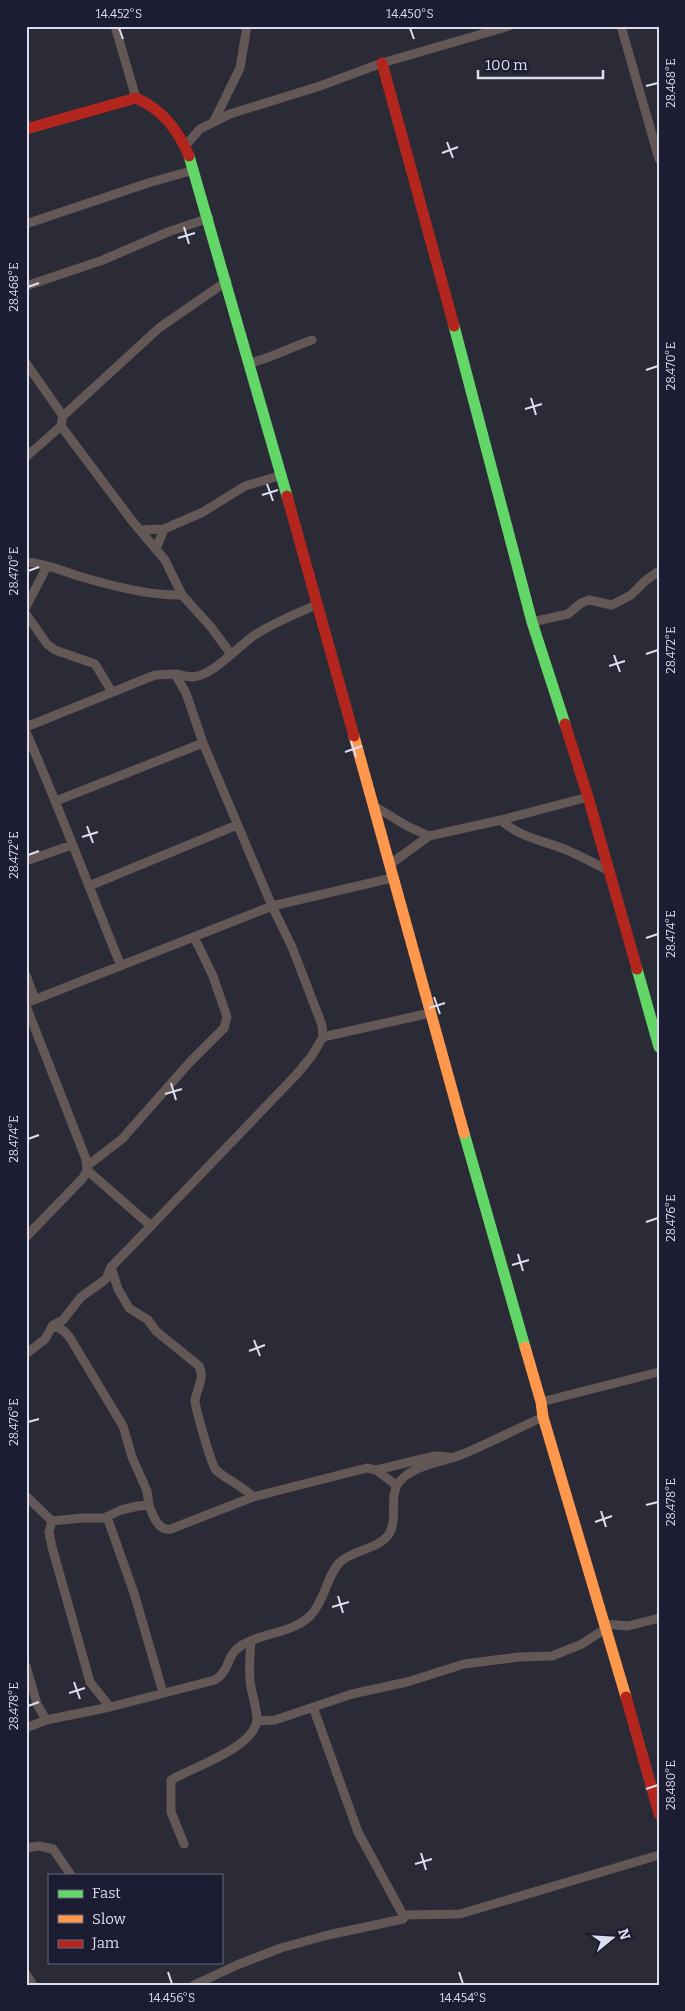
<svg xmlns="http://www.w3.org/2000/svg" width="685" height="2011" viewBox="0 0 685 2011" font-family="Bitter,serif">
<style>
.lines{fill:none;stroke-linecap:round;stroke-linejoin:round}
.street{stroke:#635855;stroke-width:9}
.fast{stroke:#63d668;stroke-width:11}
.slow{stroke:#ff974d;stroke-width:11}
.jam{stroke:#b3261e;stroke-width:11}
.ticks{fill:none;stroke:#dcddee;stroke-width:2}
.neatline{fill:none;stroke:#dcddee;stroke-width:2}
.ticks-label{font-size:12px;text-anchor:middle;fill:#dcddee}
</style>
<rect width="100%" height="100%" fill="#2b2b38"/>
<g class="lines">
<!-- street -->
<path class="street" d="M 115,26 L 136,98
M 621,26 L 659,159
M 214,121 L 240,68 L 247,26
M 185,146 L 200,129 L 230,114 L 320,86 L 382,63 L 509,26
M 26,224 L 148,183 L 194,170
M 26,286 L 103,260 L 168,232 L 209,218
M 26,363 L 63,416
M 250,363 C 272,358 291,347 312,340
M 61,426 L 133,522 L 165,560 L 182,595 L 211,627 L 230,653
M 26,457 L 61,426 L 63,416 L 159,328 L 227,281
M 140,530 L 164,529 L 203,512 L 245,486 L 282,475
M 156,549 L 164,529
M 26,562 C 46,563 64,572 82,577 C 112,586 151,596 182,595
M 26,607 L 47,566
M 26,614 L 47,644 L 55,650 L 95,664 L 112,692
M 532,622 L 568,614 L 581,603 L 589,600 L 612,605 L 631,595 L 645,581 L 659,571
M 175,674 C 180,675 186,676 191,677 C 213,677 239,644 258,633 C 277,621 298,613 318,604
M 26,727 L 155,675 L 175,674 L 186,693 L 203,743 L 272,906 L 26,1003
M 26,732 C 60,809 89,888 121,966
M 56,801 L 203,743
M 374,806 L 407,826 L 429,836 L 501,820 L 588,797
M 501,820 C 519,837 541,840 564,849 C 579,855 594,863 609,871
M 26,861 L 72,845
M 389,865 L 429,836
M 89,886 L 237,825
M 26,975 L 35,999
M 26,1006 L 86,1159 L 87,1170 L 83,1178 L 26,1237
M 323,1037 L 430,1013
M 87,1166 L 122,1139 L 190,1062 L 224,1028 L 227,1017 L 213,976 L 194,937
M 87,1170 L 151,1226 L 296,1075 L 311,1057 L 323,1037 L 322,1025 L 292,947 L 272,906 L 392,878
M 111,1267 L 118,1289 L 129,1308 L 148,1320 L 156,1331 L 199,1366 C 205,1377 197,1389 195,1400 C 195,1407 211,1464 216,1470 C 225,1479 242,1485 253,1497
M 26,1354 L 45,1339 L 53,1325 L 63,1320 L 81,1297 L 106,1279 L 111,1267 L 151,1226
M 541,1402 L 659,1372
M 376,1470 L 435,1456 L 449,1457
M 26,1496 L 52,1521 L 82,1518 L 104,1518 L 121,1510 L 138,1506 L 149,1505 L 147,1491 L 132,1457 L 123,1426 L 70,1338 L 64,1331 L 53,1325
M 149,1505 C 153,1516 158,1531 171,1529 L 253,1497 L 367,1468 L 376,1470 L 396,1485
M 107,1517 L 134,1593 L 163,1693
M 52,1521 L 49,1532 L 52,1547 L 90,1682 L 110,1707
M 605,1624 L 628,1626 L 659,1618
M 26,1666 L 37,1704 L 46,1720
M 313,1707 L 358,1832 L 403,1915
M 257,1721 L 275,1720 L 352,1694 L 407,1682 L 464,1664 L 519,1657 L 552,1656 L 582,1644 L 605,1629
M 26,1728 L 46,1720 L 110,1707 L 215,1680 C 232,1669 225,1655 242,1645 C 263,1632 292,1634 311,1615 C 325,1600 327,1575 340,1562 C 353,1550 379,1549 389,1534 C 399,1518 387,1493 401,1480 C 416,1464 444,1462 463,1454 C 490,1443 516,1429 543,1417
M 184,1844 L 171,1812 L 171,1780 C 193,1767 258,1747 257,1717 C 256,1707 253,1697 251,1687 C 248,1672 250,1656 251,1641
M 26,1848 L 39,1846 L 53,1849 L 71,1875
M 26,1974 L 33,1985
M 194,1985 L 237,1965 L 281,1948 L 328,1935 L 403,1919 L 403,1915 L 460,1914 L 659,1855"/>
<!-- fast -->
<path class="fast" d="M 189,156 L 287,496
M 454,326 L 532,622 L 565,724
M 637,969 L 659,1047
M 464,1133 L 525,1347"/>
<!-- slow -->
<path class="slow" d="M 354,736 L 464,1133
M 525,1347 L 541,1402 L 543,1417 L 626,1697"/>
<!-- jam -->
<path class="jam" d="M 382,63 L 454,326
M 26,129 L 136,98 C 163,110 178,130 189,156
M 287,496 L 354,736
M 565,724 L 588,797 L 637,969
M 626,1697 L 659,1814"/>
</g>
<!-- ticks -->
<path class="ticks" d="M 119,28 L 123,39M 410,28 L 414,39M 646,86 L 658,83M 447,142 L 453,158M 442,153 L 458,147M 184,227 L 189,244M 178,238 L 195,233M 28,287 L 39,283M 646,370 L 658,366M 531,398 L 536,415M 525,409 L 542,404M 267,484 L 273,501M 262,495 L 278,490M 28,571 L 39,567M 646,654 L 658,650M 614,655 L 620,672M 609,666 L 625,661M 351,741 L 356,757M 345,752 L 362,746M 87,826 L 93,843M 82,837 L 98,832M 28,855 L 39,851M 646,938 L 658,934M 434,997 L 440,1014M 429,1008 L 445,1003M 171,1083 L 176,1100M 165,1094 L 182,1089M 28,1139 L 39,1135M 646,1222 L 658,1218M 518,1254 L 523,1271M 512,1265 L 529,1260M 254,1340 L 260,1356M 249,1351 L 265,1345M 28,1422 L 39,1419M 646,1505 L 658,1502M 601,1511 L 606,1527M 595,1522 L 612,1516M 338,1596 L 343,1613M 332,1607 L 349,1602M 74,1682 L 80,1699M 69,1693 L 85,1688M 28,1706 L 39,1702M 646,1789 L 658,1785M 421,1853 L 426,1870M 415,1864 L 432,1859M 168,1972 L 172,1984M 459,1972 L 463,1984"/>
<!-- border -->
<rect width="685" height="2011" fill="none" stroke="#1c1c33" stroke-width="55"/>
<!-- legend -->
<rect x="48" y="1874" width="175" height="90" fill="#1c1c33" stroke="#69697e"/>
<rect x="58" y="1890" width="25" height="8" fill="#63d668" stroke="#69697e"/>
<text x="92" y="1898" font-size="15" fill="#dcddee">Fast</text>
<rect x="58" y="1915" width="25" height="8" fill="#ff974d" stroke="#69697e"/>
<text x="92" y="1924" font-size="15" fill="#dcddee">Slow</text>
<rect x="58" y="1940" width="25" height="8" fill="#b3261e" stroke="#69697e"/>
<text x="92" y="1948" font-size="15" fill="#dcddee">Jam</text>
<!-- north arrow -->
<g transform="translate(612 1938) rotate(72)" stroke="#1c1c33" stroke-width="4" paint-order="stroke">
<path d="M0-4L9 19L0 12L-9 19Z" fill="#dcddee"/>
<text y="-8" font-size="14" font-weight="bold" text-anchor="middle" fill="#dcddee">N</text>
</g>
<!-- scale -->
<path d="M478 70v8h125v-8" fill="none" stroke="#dcddee" stroke-width="2.5"/>
<text x="485" y="70" font-size="15" fill="#dcddee" stroke="#1c1c33" stroke-width="4" paint-order="stroke">100 m</text>
<rect x="28" y="28" width="630" height="1956" class="neatline"/>
<g class="ticks-label">
<text x="119" y="18">14.452°S</text>
<text x="410" y="18">14.450°S</text>
<text transform="translate(671 83) rotate(-90)" y="4">28.468°E</text>
<text transform="translate(14 287) rotate(-90)" y="4">28.468°E</text>
<text transform="translate(671 366) rotate(-90)" y="4">28.470°E</text>
<text transform="translate(14 571) rotate(-90)" y="4">28.470°E</text>
<text transform="translate(671 650) rotate(-90)" y="4">28.472°E</text>
<text transform="translate(14 855) rotate(-90)" y="4">28.472°E</text>
<text transform="translate(671 934) rotate(-90)" y="4">28.474°E</text>
<text transform="translate(14 1139) rotate(-90)" y="4">28.474°E</text>
<text transform="translate(671 1218) rotate(-90)" y="4">28.476°E</text>
<text transform="translate(14 1422) rotate(-90)" y="4">28.476°E</text>
<text transform="translate(671 1502) rotate(-90)" y="4">28.478°E</text>
<text transform="translate(14 1706) rotate(-90)" y="4">28.478°E</text>
<text transform="translate(671 1785) rotate(-90)" y="4">28.480°E</text>
<text x="172" y="2002">14.456°S</text>
<text x="463" y="2002">14.454°S</text>
</g>
</svg>
